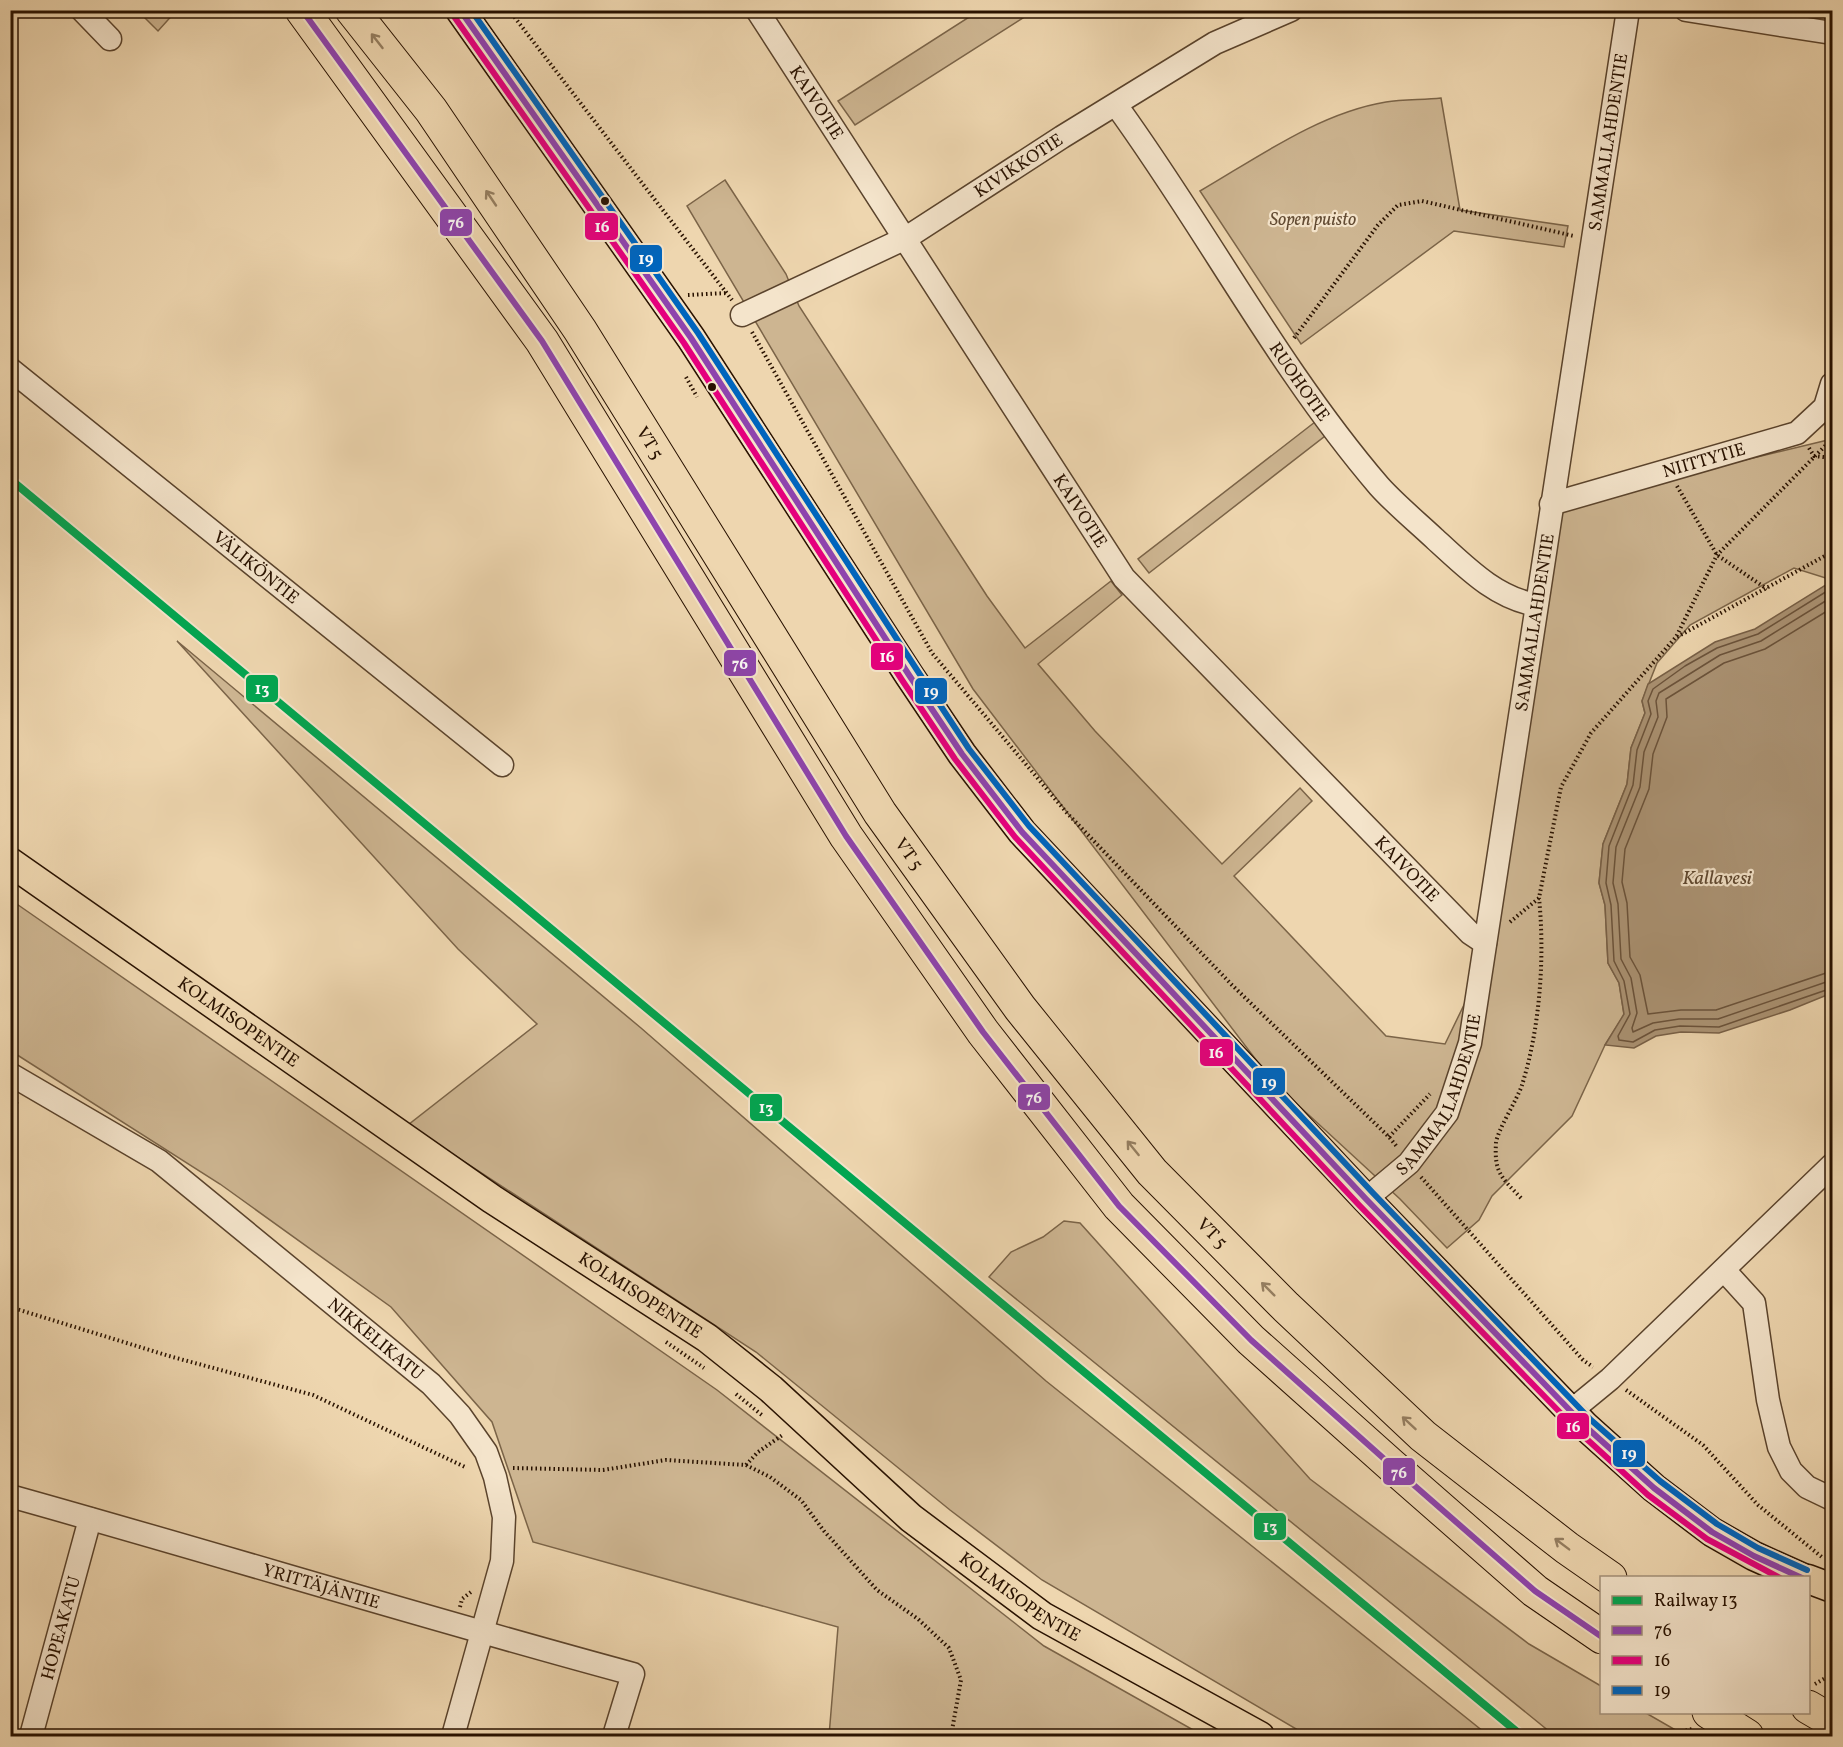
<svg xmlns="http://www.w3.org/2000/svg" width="1843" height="1747" viewBox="0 0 1843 1747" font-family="Vollkorn,serif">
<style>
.green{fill:#cdb591;stroke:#7b6448;stroke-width:1.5}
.water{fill:#ab9374;stroke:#775f46;stroke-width:1.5}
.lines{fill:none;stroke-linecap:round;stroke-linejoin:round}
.shore{stroke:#6a523a;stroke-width:1.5}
.minor-casing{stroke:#5a432c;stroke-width:25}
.major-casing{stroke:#291200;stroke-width:31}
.highway-casing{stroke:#291200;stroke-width:35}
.path{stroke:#291200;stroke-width:4;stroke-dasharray:1.5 3;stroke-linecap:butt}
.minor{stroke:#f4e4cb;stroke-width:22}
.major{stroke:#eed6af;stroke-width:28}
.highway{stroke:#eed6af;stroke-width:33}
.bus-1-casing{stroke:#f4e4cb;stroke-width:10}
.bus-2-casing{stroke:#f4e4cb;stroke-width:10}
.bus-3-casing{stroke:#f4e4cb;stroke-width:10}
.bus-1{stroke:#8e44ad;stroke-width:6}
.bus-2{stroke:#e5007d;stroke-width:6}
.bus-3{stroke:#0065bd;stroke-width:6}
.rail-1-casing{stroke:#f4e4cb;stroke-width:12}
.rail-1{stroke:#00a651;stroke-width:8}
.oneway{stroke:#957e60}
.bus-dot{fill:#291200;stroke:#f4e4cb;stroke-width:2}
.labels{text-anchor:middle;stroke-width:4.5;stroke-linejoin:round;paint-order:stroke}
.street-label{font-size:18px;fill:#291200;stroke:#f4e4cb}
.park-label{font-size:18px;font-style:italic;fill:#624b33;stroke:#f4e4cb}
.water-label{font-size:20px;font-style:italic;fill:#5d462e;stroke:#f4e4cb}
.line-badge{stroke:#f4e4cb;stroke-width:2}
.badge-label{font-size:16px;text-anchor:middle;font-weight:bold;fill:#fff}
</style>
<rect width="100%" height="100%" fill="#eed6af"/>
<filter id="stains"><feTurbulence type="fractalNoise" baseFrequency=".00333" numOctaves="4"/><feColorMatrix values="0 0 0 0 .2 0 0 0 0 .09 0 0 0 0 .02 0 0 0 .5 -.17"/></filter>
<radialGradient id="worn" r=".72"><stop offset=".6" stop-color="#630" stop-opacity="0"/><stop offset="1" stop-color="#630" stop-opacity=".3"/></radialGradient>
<!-- green -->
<path class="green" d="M 980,10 L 1034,11 L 855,125 L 838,101 Z
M 138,11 L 176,11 L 158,31 Z
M 1441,98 L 1460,210 L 1568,226 L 1564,247 L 1454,231 L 1301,344 L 1200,191 C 1257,158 1319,113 1386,102 C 1403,99 1423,100 1441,98 Z
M 725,180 L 786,274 L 799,306 L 987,596 L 1025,648 L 1111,581 L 1122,595 L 1038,664 L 1095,731 L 1222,864 L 1300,788 L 1312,801 L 1234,876 L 1386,1036 L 1445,1044 L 1495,941 L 1557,505 L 1832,439 L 1832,580 L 1794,568 L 1690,625 L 1657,663 L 1642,701 L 1645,713 L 1631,748 L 1627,784 L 1603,844 L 1599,883 L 1605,905 L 1608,963 L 1619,983 L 1624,1015 L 1605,1045 L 1572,1116 L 1492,1196 L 1479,1220 L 1447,1248 L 1400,1199 L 1273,1082 L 973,689 L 687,206 Z
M 1315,422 L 1325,436 L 1149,573 L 1138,559 Z
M 177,641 L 641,1028 L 1046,1381 L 1489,1736 L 1308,1736 L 1042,1580 L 950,1510 L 756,1352 L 408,1125 L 537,1024 L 458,949 Z
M 11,900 L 717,1390 L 1044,1646 L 1204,1736 L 829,1736 L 838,1627 L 533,1542 L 492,1422 L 391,1307 L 220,1184 L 11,1051 Z
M 1064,1221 L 1080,1223 L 1310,1479 L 1529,1644 L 1601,1686 L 1602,1712 L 1646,1713 L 1686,1736 L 1555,1736 L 989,1277 L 1011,1252 L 1043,1237 Z"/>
<!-- water -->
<path class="water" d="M 1832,581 L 1832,993 L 1790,1010 L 1719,1033 L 1681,1032 L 1656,1036 L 1634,1048 L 1605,1045 L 1624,1014 L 1619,983 L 1608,963 L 1605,905 L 1599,883 L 1603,844 L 1627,784 L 1631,748 L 1645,713 L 1642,701 L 1648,684 L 1715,642 L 1755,629 Z"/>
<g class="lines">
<!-- shore -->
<path class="shore" d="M 1832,588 L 1758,634 L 1717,648 L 1685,666 L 1653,689 L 1648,701 L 1651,714 L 1637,750 L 1633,785 L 1609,846 L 1606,883 L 1611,905 L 1614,961 L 1624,981 L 1630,1014 L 1618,1036 L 1619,1040 L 1633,1042 L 1655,1030 L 1680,1026 L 1719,1027 L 1832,988
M 1832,597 L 1761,641 L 1720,655 L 1659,693 L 1656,701 L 1658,717 L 1644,752 L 1640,787 L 1616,847 L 1613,883 L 1618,904 L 1621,959 L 1631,978 L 1637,1013 L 1632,1028 L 1633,1032 L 1653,1023 L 1679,1019 L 1718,1019 L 1832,980
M 1832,608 L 1765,649 L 1724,663 L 1666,699 L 1667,717 L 1653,754 L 1649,789 L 1625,849 L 1622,882 L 1627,903 L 1630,957 L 1640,975 L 1648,1014 L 1681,1010 L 1716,1010 L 1832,971"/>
<!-- minor casing -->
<g class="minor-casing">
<g id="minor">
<path d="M 82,10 L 110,39"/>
<path id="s1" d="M 757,10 L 1124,578 L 1470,933 L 1485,943"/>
<path d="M 1686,10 L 1832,33"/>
<path id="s2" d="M 1116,105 C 1207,230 1278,368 1379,486 C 1396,505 1417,522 1435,539 C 1466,567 1494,597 1536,605"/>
<path id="s3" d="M 742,315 L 906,238 L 1062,137 L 1215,43 L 1291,10"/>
<path id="s4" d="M 10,369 L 502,765"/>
<path id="s5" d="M 1551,504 L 1797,433 L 1825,407 L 1832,384"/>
<path id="s6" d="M 10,1074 L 159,1161 L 431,1384 L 460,1415 L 486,1452 L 495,1477 L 504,1517 L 502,1561 L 453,1736"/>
<path id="s7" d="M 1366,1199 L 1409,1163 L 1447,1113 L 1470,1043 L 1628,10"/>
<path d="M 1724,1270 L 1754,1303 L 1768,1400 L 1779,1447 L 1791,1471 L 1807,1487 L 1832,1499"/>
<path d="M 1571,1411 L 1610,1379 L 1832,1165"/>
<path id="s8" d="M 10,1496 C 218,1554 425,1618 633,1674 L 614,1736"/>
<path id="s9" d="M 31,1736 L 90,1519"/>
</g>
</g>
<!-- major casing -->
<g class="major-casing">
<g id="major">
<path d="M 460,10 L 691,338 L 909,675 L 962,754 L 1022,832 L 1366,1199 L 1585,1426 L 1654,1488 L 1712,1532 L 1754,1556 L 1803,1578"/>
<path id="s10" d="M 10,862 L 492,1199 L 707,1338 L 771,1389 L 911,1518 L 1042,1616 L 1260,1736"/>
<path d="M 1808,1579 L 1832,1588"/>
</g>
</g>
<!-- highway casing -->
<g class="highway-casing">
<g id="highway">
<path d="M 302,10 L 542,341 L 846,836 L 983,1032 L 1119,1206 L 1251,1340 L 1391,1465 L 1535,1591 L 1602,1637"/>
<path id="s11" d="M 352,10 L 431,110 L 580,330 L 880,813 L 1020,1008 L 1152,1172 L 1286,1307 L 1423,1436 L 1567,1548 L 1610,1578"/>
<path d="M 1808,1707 L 1832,1721"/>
<path d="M 1709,1712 L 1747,1736"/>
</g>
</g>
<!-- path -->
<path class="path" d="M 509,10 L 732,300
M 688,295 L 727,293
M 752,332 L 932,653 L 1067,813 L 1232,985 L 1389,1137 L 1398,1148
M 1294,338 L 1378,225 L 1398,205 L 1422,201 L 1574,236
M 686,377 L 697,397
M 1809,448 L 1814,456 L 1832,458
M 1677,486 L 1717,555 L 1767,589
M 1677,637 L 1832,552
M 1510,922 L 1539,898 L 1561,787 L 1591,733 L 1676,637 L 1717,555 L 1832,439
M 10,1120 L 17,1101
M 1389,1137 L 1430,1094
M 1421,1177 L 1583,1360 L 1593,1367
M 1521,1198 C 1502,1178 1494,1173 1496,1143 C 1497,1131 1517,1100 1522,1085 C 1540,1028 1545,957 1539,898
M 10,1307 L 169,1356 L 313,1395 L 465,1467
M 666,1342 L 704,1368
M 1626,1390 L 1703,1445 L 1758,1505 L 1823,1558
M 736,1394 L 763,1416
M 746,1465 L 758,1452 L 784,1434
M 513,1468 L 603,1470 L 666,1460 L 746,1465 L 770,1477 L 801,1500 L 824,1531 L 877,1590 L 918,1619 L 949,1648 L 961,1680 L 951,1736
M 460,1607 L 462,1599 L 471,1592
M 1815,1684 L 1832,1674
M 1664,1736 L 1692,1729"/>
<!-- minor -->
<use href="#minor" class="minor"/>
<!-- major -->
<use href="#major" class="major"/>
<!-- highway -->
<use href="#highway" class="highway"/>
<!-- bus-1 casing -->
<g class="bus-1-casing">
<path id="bus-1" d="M 302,10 L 542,341 L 846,836 L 983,1032 L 1119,1206 L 1251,1340 L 1391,1465 L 1535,1591 L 1602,1637
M 460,10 L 691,338 L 909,675 L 962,754 L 1022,832 L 1366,1199 L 1585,1426 L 1654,1488 L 1712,1532 L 1754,1556 L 1802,1578"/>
</g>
<!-- bus-2 casing -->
<g class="bus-2-casing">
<path id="bus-2" d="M 453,15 L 684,343 L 902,680 L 955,759 L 1015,837 L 1359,1205 L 1579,1432 L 1648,1495 L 1707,1539 L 1780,1578"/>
</g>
<!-- bus-3 casing -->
<g class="bus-3-casing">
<path id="bus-3" d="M 471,10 L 698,333 L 917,670 L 969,749 L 1029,826 L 1373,1193 L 1591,1420 L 1660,1481 L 1717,1524 L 1758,1548 L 1807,1570"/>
</g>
<!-- bus-1 -->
<use href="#bus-1" class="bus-1"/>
<!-- bus-2 -->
<use href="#bus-2" class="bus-2"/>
<!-- bus-3 -->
<use href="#bus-3" class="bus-3"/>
<!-- rail-1 casing -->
<g class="rail-1-casing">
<path id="rail-1" d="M 10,479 L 1522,1736"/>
</g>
<!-- rail-1 -->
<use href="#rail-1" class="rail-1"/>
</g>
<!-- one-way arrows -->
<defs><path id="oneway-shaft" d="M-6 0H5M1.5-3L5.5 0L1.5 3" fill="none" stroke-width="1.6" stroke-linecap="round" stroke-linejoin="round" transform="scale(1.5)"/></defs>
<g class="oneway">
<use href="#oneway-shaft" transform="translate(377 41) rotate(-128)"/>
<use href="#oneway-shaft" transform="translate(491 198) rotate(-124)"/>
<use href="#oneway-shaft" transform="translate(1133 1148) rotate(-129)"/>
<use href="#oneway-shaft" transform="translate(1268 1289) rotate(-135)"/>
<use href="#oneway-shaft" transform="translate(1409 1423) rotate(-137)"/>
<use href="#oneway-shaft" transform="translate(1562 1544) rotate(-143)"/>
</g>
<!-- markers -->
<g class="bus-dot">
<circle cx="605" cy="201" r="5"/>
<circle cx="712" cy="387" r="5"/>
</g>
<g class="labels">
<!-- street labels -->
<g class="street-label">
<text dy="6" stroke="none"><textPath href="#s1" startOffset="110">KAIVOTIE</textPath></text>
<text dy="6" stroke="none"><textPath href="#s7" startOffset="1104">SAMMALLAHDENTIE</textPath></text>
<text dy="6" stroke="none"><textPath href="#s3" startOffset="315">KIVIKKOTIE</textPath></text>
<text dy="6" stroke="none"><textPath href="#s2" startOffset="332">RUOHOTIE</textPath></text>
<text dy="6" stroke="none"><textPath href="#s11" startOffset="526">VT 5</textPath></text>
<text dy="6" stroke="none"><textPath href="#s5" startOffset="159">NIITTYTIE</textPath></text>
<text dy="6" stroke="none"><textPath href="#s1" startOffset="596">KAIVOTIE</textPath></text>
<text dy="6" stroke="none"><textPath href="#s4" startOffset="316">VÄLIKÖNTIE</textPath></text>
<text dy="6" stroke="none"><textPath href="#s7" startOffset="618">SAMMALLAHDENTIE</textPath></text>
<text dy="6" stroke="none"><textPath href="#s11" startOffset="1012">VT 5</textPath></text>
<text dy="6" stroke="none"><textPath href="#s1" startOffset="1082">KAIVOTIE</textPath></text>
<text dy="6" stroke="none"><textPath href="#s10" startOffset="279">KOLMISOPENTIE</textPath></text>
<text dy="6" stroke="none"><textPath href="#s7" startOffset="132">SAMMALLAHDENTIE</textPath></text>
<text dy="6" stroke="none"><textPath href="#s11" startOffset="1498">VT 5</textPath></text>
<text dy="6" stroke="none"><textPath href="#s10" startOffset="765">KOLMISOPENTIE</textPath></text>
<text dy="6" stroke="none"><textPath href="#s6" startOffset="453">NIKKELIKATU</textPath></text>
<text dy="6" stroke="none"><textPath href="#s8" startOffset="324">YRITTÄJÄNTIE</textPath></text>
<text dy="6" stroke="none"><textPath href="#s10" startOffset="1251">KOLMISOPENTIE</textPath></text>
<text dy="6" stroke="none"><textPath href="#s9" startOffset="112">HOPEAKATU</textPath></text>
</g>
<!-- park labels -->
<g class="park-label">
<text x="1313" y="225">Sopen puisto</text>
</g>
<!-- water labels -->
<g class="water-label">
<text x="1717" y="884">Kallavesi</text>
</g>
</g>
<g class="line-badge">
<rect x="439" y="208" width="34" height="29" rx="6" fill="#8e44ad"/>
<rect x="584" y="212" width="35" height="29" rx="6" fill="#e5007d"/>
<rect x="629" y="244" width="34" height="29" rx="6" fill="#0065bd"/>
<rect x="870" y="642" width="34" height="29" rx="6" fill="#e5007d"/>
<rect x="723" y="649" width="34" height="28" rx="6" fill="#8e44ad"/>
<rect x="245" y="674" width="34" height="29" rx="6" fill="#00a651"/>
<rect x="914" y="677" width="34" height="28" rx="6" fill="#0065bd"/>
<rect x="1199" y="1038" width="35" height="29" rx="6" fill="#e5007d"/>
<rect x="1252" y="1067" width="34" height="29" rx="6" fill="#0065bd"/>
<rect x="1017" y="1083" width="34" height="28" rx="6" fill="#8e44ad"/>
<rect x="749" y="1093" width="34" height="29" rx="6" fill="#00a651"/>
<rect x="1556" y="1412" width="34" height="28" rx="6" fill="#e5007d"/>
<rect x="1612" y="1439" width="34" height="29" rx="6" fill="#0065bd"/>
<rect x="1382" y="1457" width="34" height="29" rx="6" fill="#8e44ad"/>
<rect x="1253" y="1512" width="34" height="29" rx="6" fill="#00a651"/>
</g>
<g class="badge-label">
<text x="456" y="228">76</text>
<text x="602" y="232">16</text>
<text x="646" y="264">19</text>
<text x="887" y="662">16</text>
<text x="740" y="669">76</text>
<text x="262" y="694">13</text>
<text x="931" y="697">19</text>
<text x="1216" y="1058">16</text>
<text x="1269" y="1088">19</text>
<text x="1034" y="1103">76</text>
<text x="766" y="1113">13</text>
<text x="1573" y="1432">16</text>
<text x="1629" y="1459">19</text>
<text x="1399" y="1478">76</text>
<text x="1270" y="1532">13</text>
</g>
<!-- margin -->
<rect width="1843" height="1747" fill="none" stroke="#eed6af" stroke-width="36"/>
<rect x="12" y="12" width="1819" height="1723" fill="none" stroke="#291200" stroke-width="3"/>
<rect x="18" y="18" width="1807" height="1711" fill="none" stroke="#291200" stroke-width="1.5"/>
<!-- legend -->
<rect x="1600" y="1576" width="210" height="138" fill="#f4e4cb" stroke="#a3907a" stroke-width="1.5"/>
<rect x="1612" y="1596" width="30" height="9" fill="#00a651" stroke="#a3907a" stroke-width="1.5"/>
<text x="1654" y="1606" font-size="18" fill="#291200">Railway 13</text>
<rect x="1612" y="1626" width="30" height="9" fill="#8e44ad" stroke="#a3907a" stroke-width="1.5"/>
<text x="1654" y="1636" font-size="18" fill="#291200">76</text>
<rect x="1612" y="1656" width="30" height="9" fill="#e5007d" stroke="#a3907a" stroke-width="1.5"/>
<text x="1654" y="1666" font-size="18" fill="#291200">16</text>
<rect x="1612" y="1686" width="30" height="9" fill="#0065bd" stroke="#a3907a" stroke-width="1.5"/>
<text x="1654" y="1696" font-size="18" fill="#291200">19</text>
<rect width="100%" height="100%" filter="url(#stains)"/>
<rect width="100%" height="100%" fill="url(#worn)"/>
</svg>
